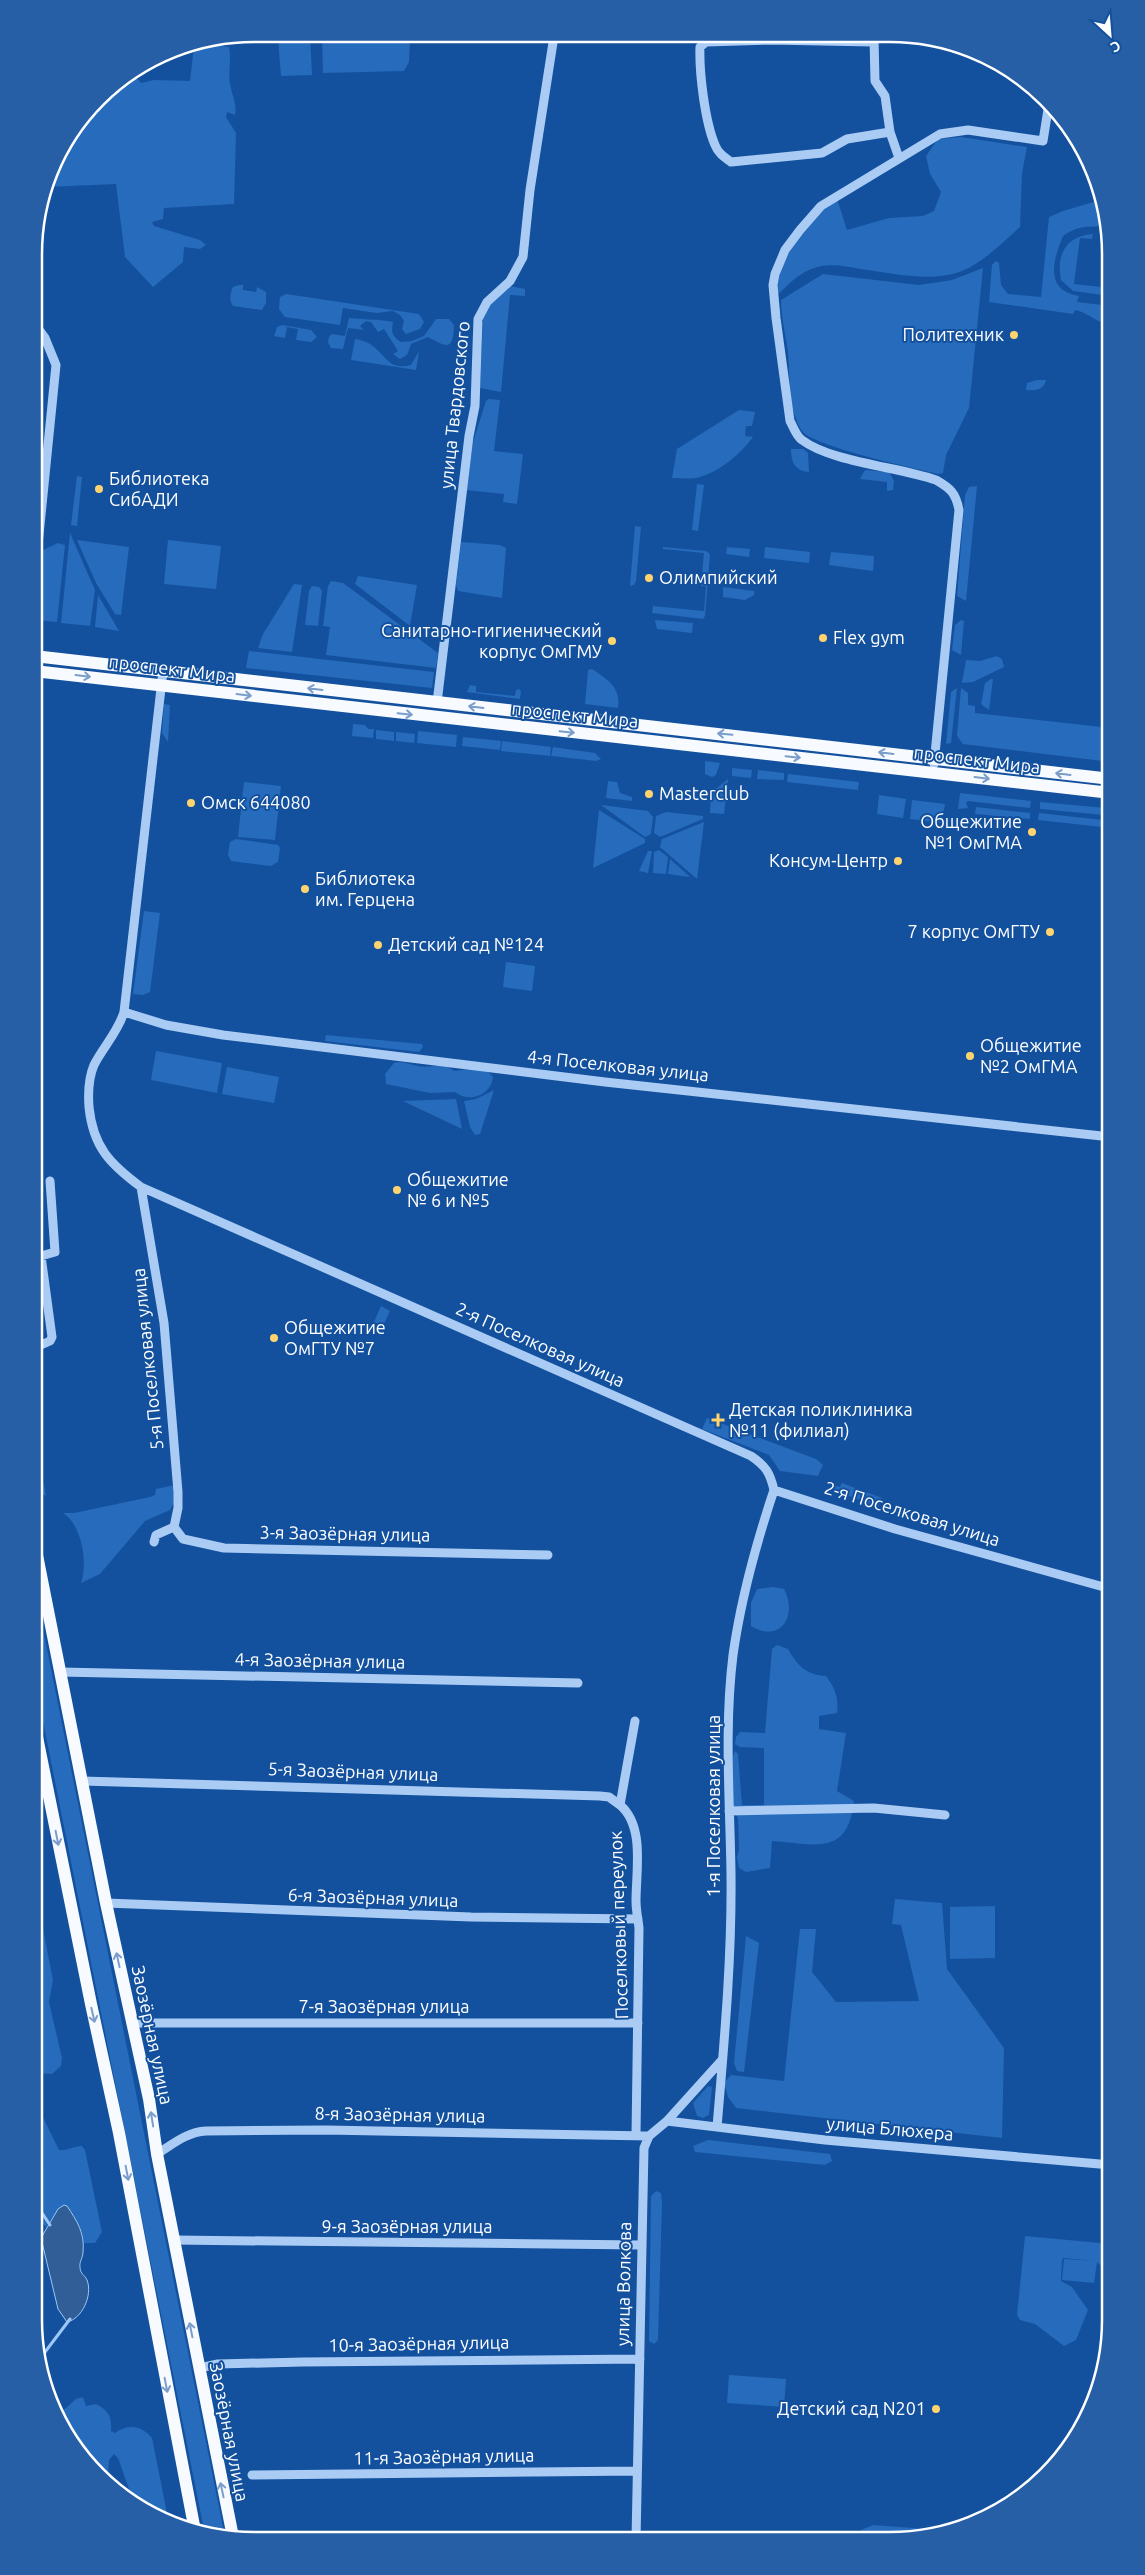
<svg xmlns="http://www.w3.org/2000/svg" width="1145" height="2575" viewBox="0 0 1145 2575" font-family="Ubuntu,sans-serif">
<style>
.green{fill:#266bbc}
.water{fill:#315e96;stroke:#9cc7f7}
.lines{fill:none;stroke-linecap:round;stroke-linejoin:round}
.stream{stroke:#9cc7f7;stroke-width:3}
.minor{stroke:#aaccf4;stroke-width:9}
.major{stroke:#f7faff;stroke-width:12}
.oneway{stroke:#7a9dca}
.poi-dot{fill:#ffd36d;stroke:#13519e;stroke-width:2}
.labels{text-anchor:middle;stroke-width:4;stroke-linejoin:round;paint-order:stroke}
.poi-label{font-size:18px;fill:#fff;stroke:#13519e;text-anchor:start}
.street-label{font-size:18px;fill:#fff;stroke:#13519e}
.rim{fill:none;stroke:#fff;stroke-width:2.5}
</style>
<rect width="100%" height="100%" fill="#13519e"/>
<!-- green -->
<path class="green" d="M 297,34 L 310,34 L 312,75 L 281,76 L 278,38 L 297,37 Z
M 322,34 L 356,34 L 361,41 L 388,41 L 389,35 L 395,35 L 395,41 L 410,40 L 409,62 L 404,71 L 323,73 Z
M 204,44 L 229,47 C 232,61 227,75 231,88 C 233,99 237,103 235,115 L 227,112 L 226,117 L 236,133 L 234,204 L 164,208 L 163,219 L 152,222 L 154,226 L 200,240 L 206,245 L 200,249 L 184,247 L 183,262 L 153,287 L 125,257 L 116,184 L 48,187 L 56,157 L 109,89 L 131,75 L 135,76 L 141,83 L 154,80 L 190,81 L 194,46 Z
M 961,137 L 1027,147 L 1022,173 L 1020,227 C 1003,242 984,262 962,271 C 930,283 892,273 860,269 C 844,266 829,263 814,268 C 800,272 788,285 777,295 C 776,256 808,220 837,199 L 847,230 L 889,218 L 923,216 L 934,211 L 941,192 L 930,174 L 926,156 L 938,139 Z
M 1104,199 L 1107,224 C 1087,230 1084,222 1063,236 C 1053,260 1044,290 1079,296 L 1077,302 L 1111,306 L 1111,324 C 1095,323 1090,313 1075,310 L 1073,314 L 989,302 L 992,265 L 996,261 L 999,263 L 1001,285 L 1008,294 L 1041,297 L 1049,217 L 1063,211 Z
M 1093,234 L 1092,239 L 1080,238 L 1074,284 L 1111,288 L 1111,296 L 1073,291 L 1061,280 C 1056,254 1066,236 1093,234 Z
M 983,268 L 969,408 L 946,455 L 943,473 L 938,474 C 917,469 812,446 802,431 C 788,410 790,377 788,353 C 786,336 781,318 781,300 L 823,274 L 919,285 L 952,280 Z
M 239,285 L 243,285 L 243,290 L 256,292 L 257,287 L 266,292 L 266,303 L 262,310 L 233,306 C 229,300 230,293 233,287 Z
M 510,286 L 525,289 L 525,296 L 510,295 L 501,392 L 480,388 L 483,317 L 489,305 Z
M 286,294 L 419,314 L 424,322 L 420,329 L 406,334 L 402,329 L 404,321 L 400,315 L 393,311 L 376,313 L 343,308 L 340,325 L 285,317 L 279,309 L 280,297 Z
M 349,318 C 358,319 388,320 393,322 C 391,333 392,336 401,342 L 412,341 L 424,336 L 436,319 L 449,319 L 454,325 C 453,352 447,347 428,337 L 411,344 L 407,355 L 400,359 L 393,354 L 398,351 L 384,329 L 378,332 L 371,322 L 366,321 L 360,326 L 364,330 L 348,328 L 343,349 L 331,348 L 328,342 L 329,337 L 332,334 L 345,336 Z
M 282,325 L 311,330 L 317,337 L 311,342 L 296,340 L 298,329 L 287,327 L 285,338 L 274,336 L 277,327 Z
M 355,339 C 386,343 382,373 411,365 L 419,351 L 416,370 L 351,360 Z
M 1037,380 L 1046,380 C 1044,390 1035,391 1026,390 L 1027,383 Z
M 489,399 L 500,400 L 494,451 L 523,454 L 517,504 L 503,502 L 504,494 L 466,490 L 473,442 L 486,401 Z
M 739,410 L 755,412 L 752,426 L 746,426 L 745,436 L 753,437 C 740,455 718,473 696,478 C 689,479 680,478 672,478 L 677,449 Z
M 791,449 L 803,449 L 808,453 L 809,472 C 795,471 791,462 791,449 Z
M 865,470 L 889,472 L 894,481 L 893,490 L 887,491 L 887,482 L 860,479 Z
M 77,476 L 82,477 L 77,526 L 71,525 Z
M 697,484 L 704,485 L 698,531 L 692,530 Z
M 977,486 L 966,601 L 957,596 L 965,495 L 969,487 Z
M 635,526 L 641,527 L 636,581 L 634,585 L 630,586 Z
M 70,533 L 95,590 L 90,626 L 61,623 Z
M 77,540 L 129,547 L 121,615 L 115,614 L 96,583 Z
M 168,540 L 221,546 L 216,589 L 164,584 Z
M 461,542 L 500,545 L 506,548 L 502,598 L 458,591 L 456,585 Z
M 58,543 L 65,545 L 57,622 L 35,620 L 43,550 Z
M 663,547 L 706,551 L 710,554 L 705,616 L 703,619 L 652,613 L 653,606 L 704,611 L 706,587 L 701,586 L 704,553 L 663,549 Z
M 727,547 L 750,549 L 749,557 L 726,554 Z
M 765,547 L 810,552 L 809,563 L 764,558 Z
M 831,552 L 874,556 L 873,571 L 829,565 Z
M 358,576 L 417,585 L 410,626 L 355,584 Z
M 331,581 L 343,583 L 438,653 L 436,668 L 326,655 L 330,627 L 323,626 L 328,586 Z
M 294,584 L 302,585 L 292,652 L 258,648 L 263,634 Z
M 312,586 L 319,587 L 322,591 L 318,626 L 305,625 L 309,591 Z
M 723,587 L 754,591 L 754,595 L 745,600 L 723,597 Z
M 98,595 L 119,631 L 95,627 Z
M 655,620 L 693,623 L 692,633 L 657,629 Z
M 961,620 L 964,621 L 961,655 L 952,650 L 955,625 Z
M 249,651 L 434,672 L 432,688 L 246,668 Z
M 997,656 L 1002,659 L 1004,667 L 973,682 L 962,683 L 966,660 L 980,661 Z
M 592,669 C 608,680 621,687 618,708 L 585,704 L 588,670 Z
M 991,679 L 993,679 L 989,710 L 981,704 L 985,683 Z
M 470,685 L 476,686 L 476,692 L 515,696 L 516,690 L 519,689 L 521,691 L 520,699 L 467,692 Z
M 957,688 L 951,743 L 946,744 L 951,692 Z
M 961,688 L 968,693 L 968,705 L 975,706 L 975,713 L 1111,728 L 1111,762 L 963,744 L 957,736 Z
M 164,704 L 170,705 L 168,742 L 162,733 Z
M 353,724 L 365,725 L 368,729 L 374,729 L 373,738 L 352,736 Z
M 376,730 L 394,732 L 394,741 L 376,739 Z
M 418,731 L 457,735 L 456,747 L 417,743 Z
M 396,732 L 415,734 L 414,743 L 396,741 Z
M 463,737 L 501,741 L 500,750 L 462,746 Z
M 502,741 L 551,747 L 550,756 L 501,751 Z
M 553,747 L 595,753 L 601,759 L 596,761 L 551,756 Z
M 705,761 L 720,763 L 716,775 L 712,777 L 705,774 Z
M 732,768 L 752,770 L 751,778 L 732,776 Z
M 758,770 L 784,773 L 784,780 L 757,779 Z
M 788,774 L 859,782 L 858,790 L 787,782 Z
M 728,779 L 724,814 L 710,813 L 711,793 Z
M 608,781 L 617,782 L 620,793 L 632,797 L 632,801 L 606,798 Z
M 244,782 L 281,786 L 275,840 L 238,837 Z
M 960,793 L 1031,801 L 1030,808 L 968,801 L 966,803 L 968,808 L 958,809 Z
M 879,795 L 906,799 L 903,818 L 877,814 Z
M 912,800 L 945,804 L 942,823 L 910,819 Z
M 1040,802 L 1105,808 L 1104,815 L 1040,809 Z
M 601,805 L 648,811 L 653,817 L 651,834 L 645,837 Z
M 976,807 L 1030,813 L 1030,819 L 975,814 Z
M 599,810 L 645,839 L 645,843 L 593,868 Z
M 666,812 L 703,816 L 703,819 L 660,837 L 654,833 L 656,816 Z
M 1039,813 L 1103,820 L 1102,827 L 1038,820 Z
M 704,822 L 697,879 L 660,847 L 662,839 Z
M 236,839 L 278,845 L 280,848 L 278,862 L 271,866 L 231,861 L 228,855 L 230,842 Z
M 659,850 L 668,857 L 666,874 L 653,873 L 654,852 Z
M 648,851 L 652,851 L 648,873 L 639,871 Z
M 670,859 L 689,876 L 689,877 L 668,874 Z
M 144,911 L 160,913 L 150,992 L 143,995 L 133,994 Z
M 506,962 L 535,966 L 532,991 L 503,987 Z
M 326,1035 L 422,1044 L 423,1047 L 419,1052 L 325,1041 Z
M 156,1051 L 222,1063 L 217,1093 L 151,1080 Z
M 398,1062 C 406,1062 411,1065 418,1066 C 431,1069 443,1061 454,1071 L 470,1069 L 488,1072 L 493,1077 C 491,1096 468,1103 455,1092 L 430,1093 L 386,1084 L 385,1074 L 394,1063 Z
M 227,1067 L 279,1077 L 274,1103 L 222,1094 Z
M 494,1090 L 480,1134 L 475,1135 L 470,1127 L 464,1101 L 476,1099 Z
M 456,1099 L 462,1129 L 403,1101 Z
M 381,1306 L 390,1311 L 383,1326 L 374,1322 Z
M 707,1418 L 816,1459 L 823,1465 L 818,1476 L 780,1471 L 769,1455 L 702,1429 Z
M 34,1433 L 46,1496 L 37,1491 L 34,1476 Z
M 842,1483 L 882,1498 L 878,1507 L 831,1489 L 833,1485 L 840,1487 Z
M 175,1485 L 175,1501 L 170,1510 L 145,1521 L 100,1574 L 81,1583 C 88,1563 82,1525 63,1513 L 74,1513 L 150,1497 L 155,1495 L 156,1489 Z
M 34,1584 L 225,2537 L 205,2535 L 34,1676 Z
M 773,1587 L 784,1589 C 798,1615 781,1644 751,1626 L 751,1603 L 757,1589 Z
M 777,1645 L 788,1649 C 797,1665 806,1675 826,1676 C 835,1688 839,1698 837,1713 L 819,1716 L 819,1729 L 846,1733 L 837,1791 L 854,1801 C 848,1857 815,1844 772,1841 L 770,1868 L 746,1872 L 739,1868 L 737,1857 L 739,1850 L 738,1819 L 732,1803 L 733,1756 L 735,1751 L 738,1754 L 742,1805 L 764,1805 L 764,1748 L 740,1747 L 735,1744 L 736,1737 L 740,1732 L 765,1733 L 772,1649 Z
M 34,1883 L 53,1980 L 49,2002 L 62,2058 L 61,2066 L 52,2074 L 37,2073 L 34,2070 Z
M 895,1899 L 942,1903 L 947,1969 L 1004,2048 L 1002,2138 L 736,2108 L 728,2097 L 724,2083 L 731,2075 L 784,2081 L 800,1929 L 816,1929 L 812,1972 L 836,2002 L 919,2001 L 901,1925 L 892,1924 Z
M 995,1906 L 995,1958 L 950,1959 L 950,1907 Z
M 746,1936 L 759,1943 L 744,2072 L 737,2071 L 734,2063 Z
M 708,2086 L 712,2087 L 709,2115 L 703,2118 L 697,2116 L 693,2103 Z
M 34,2099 L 59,2150 C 68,2151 74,2146 82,2146 L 85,2150 L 102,2232 L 95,2243 L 84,2243 L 82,2232 L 67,2206 L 58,2209 L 46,2227 C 28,2208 45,2180 43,2159 C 42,2150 36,2146 34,2138 C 31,2127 34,2110 34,2099 Z
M 708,2140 L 830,2154 L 832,2161 L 825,2165 L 695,2152 L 693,2146 Z
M 656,2191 L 661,2193 L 662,2203 L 658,2340 L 654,2344 L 649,2341 L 651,2196 Z
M 1025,2236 L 1111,2244 L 1111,2275 L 1097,2262 L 1094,2283 L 1062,2280 L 1064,2259 L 1096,2261 L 1063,2258 L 1062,2260 L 1061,2281 L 1072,2287 L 1088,2310 L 1076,2340 L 1064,2346 L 1035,2324 L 1020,2320 L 1017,2315 Z
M 34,2267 L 39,2295 L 36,2341 L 34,2320 Z
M 729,2375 L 786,2379 L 784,2407 L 727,2403 Z
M 1086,2396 L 1096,2397 L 1083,2425 Z
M 83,2397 L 86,2406 L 96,2404 C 109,2411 112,2417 111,2431 L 115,2433 C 129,2423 142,2426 152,2438 L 169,2523 L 157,2518 L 134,2503 L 118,2458 L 114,2454 L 109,2460 L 108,2474 L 102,2478 L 71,2443 L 58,2415 L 76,2399 Z
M 873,2525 L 953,2531 L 891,2541 L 861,2541 L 861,2530 Z"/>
<!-- water -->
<path class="water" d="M 64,2205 L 67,2206 C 77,2221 85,2233 83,2252 C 83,2258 79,2262 80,2267 C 80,2274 85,2275 87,2280 C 93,2295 82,2319 67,2322 L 58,2309 L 41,2238 L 58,2209 Z"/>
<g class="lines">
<!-- stream -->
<path class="stream" d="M 34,2201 L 50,2225
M 39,2360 L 70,2319"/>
<!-- minor -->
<path class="minor" d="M 874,38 L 875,81 L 885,96 L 890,132 L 899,158
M 874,42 L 769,40 L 706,42 L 700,47 C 699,72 705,122 715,145 C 718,153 724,157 731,162 L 822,153 L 847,139 L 890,132
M 34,585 L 56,365 L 45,338 L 34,323
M 163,671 L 124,1012 C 118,1032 103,1047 94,1065 C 88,1079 88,1093 89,1107 C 93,1147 110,1164 141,1187 L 751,1456 C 766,1466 770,1473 774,1490
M 437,703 L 469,436 L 475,406 L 478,319 L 487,302 L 510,281 L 523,257 L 530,190 L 554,36
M 934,764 L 959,510 C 956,493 950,488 936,480 C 899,467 831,462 802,440 C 796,436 794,428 790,421 L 776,318 L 773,285 L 775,274 L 785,250 L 800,230 L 821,206 L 940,134 L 968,130 L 1043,141 L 1049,103
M 124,1012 L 166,1025 L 223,1035 L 605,1082 L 1111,1137
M 141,1187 L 164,1323 L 178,1492 L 178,1508 L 174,1527
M 34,1348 L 50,1341 L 52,1337 L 41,1256 L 55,1252 L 50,1181
M 774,1490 L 895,1529 L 1111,1589
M 154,1542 L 156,1535 L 174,1527 L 183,1539 L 224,1548 L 548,1555
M 61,1672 L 578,1683
M 635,1721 L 620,1805 C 645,1826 636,1871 636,1901 C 636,1910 638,1919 639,1928 L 636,2135
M 82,1781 L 600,1796 L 609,1797 L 620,1805
M 729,1811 L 874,1808 L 945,1815
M 106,1903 L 471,1917 L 638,1919
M 131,2023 L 638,2023
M 667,2121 L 825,2140 L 1111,2165
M 717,2127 C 724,2044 732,1959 731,1874 C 730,1801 724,1728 733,1655 C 741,1598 756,1544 774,1490
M 157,2154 C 173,2144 187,2132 206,2131 L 326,2130 L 649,2136
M 174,2240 L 640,2245
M 199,2368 L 218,2364 L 303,2362 L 640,2359
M 252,2475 L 637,2471
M 636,2540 L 644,2148 L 649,2136 L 667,2121 L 722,2060"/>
<!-- major -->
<path class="major" d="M 34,656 L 1111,779
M 34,671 L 1111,793
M 34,1540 L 106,1903 L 149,2099 L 157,2154 L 233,2537
M 34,1722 L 91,2004 L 119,2133 L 195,2531"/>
</g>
<!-- one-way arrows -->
<defs><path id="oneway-shaft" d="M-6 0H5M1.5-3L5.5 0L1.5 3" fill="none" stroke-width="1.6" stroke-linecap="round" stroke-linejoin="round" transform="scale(1.25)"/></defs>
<g class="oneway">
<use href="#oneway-shaft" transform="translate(83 676) rotate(7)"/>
<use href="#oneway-shaft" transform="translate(315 689) rotate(-173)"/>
<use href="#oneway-shaft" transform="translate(244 695) rotate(7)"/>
<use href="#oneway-shaft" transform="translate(476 707) rotate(-173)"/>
<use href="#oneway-shaft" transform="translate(405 714) rotate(6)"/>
<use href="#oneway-shaft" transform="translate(567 732) rotate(6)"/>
<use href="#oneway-shaft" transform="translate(725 734) rotate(-175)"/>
<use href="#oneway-shaft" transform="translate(886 753) rotate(-173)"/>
<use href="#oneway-shaft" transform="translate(793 757) rotate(6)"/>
<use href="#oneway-shaft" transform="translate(1063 774) rotate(-173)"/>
<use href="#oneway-shaft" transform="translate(982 778) rotate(7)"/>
<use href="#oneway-shaft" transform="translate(57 1838) rotate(79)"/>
<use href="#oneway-shaft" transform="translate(118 1960) rotate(-102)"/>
<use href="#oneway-shaft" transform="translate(93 2015) rotate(77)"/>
<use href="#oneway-shaft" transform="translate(152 2119) rotate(-99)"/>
<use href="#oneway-shaft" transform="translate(127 2173) rotate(79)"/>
<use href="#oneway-shaft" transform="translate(191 2330) rotate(-101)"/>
<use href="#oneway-shaft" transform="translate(166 2385) rotate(79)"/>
<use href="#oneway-shaft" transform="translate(222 2490) rotate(-102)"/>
</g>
<!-- markers -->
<g class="poi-dot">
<circle cx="1014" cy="335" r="5"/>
<circle cx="99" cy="489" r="5"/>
<circle cx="649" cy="578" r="5"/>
<circle cx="823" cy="638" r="5"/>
<circle cx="612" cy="641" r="5"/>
<circle cx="649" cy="794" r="5"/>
<circle cx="191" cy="803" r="5"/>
<circle cx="1032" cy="832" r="5"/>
<circle cx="898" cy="861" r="5"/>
<circle cx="305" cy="889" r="5"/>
<circle cx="1050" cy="932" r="5"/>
<circle cx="378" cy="945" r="5"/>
<circle cx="970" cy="1056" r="5"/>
<circle cx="397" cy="1190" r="5"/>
<circle cx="274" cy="1338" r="5"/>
<path d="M715.5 1412.5h5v5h5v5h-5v5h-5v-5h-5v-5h5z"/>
<circle cx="936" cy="2409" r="5"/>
</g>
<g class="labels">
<!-- poi labels -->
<g class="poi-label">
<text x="1004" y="341" text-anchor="end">Политехник</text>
<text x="109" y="485">Библиотека<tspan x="109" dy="21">СибАДИ</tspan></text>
<text x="659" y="584">Олимпийский</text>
<text x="602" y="637" text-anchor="end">Санитарно-гигиенический<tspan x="602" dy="21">корпус ОмГМУ</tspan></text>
<text x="833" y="644">Flex gym</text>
<text x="659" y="800">Masterclub</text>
<text x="201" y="809">Омск 644080</text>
<text x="1022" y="828" text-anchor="end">Общежитие<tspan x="1022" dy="21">№1 ОмГМА</tspan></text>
<text x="888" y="867" text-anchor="end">Консум-Центр</text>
<text x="315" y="885">Библиотека<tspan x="315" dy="21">им. Герцена</tspan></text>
<text x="1040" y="938" text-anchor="end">7 корпус ОмГТУ</text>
<text x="388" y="951">Детский сад №124</text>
<text x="980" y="1052">Общежитие<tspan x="980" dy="21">№2 ОмГМА</tspan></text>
<text x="407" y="1186">Общежитие<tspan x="407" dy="21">№ 6 и №5</tspan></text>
<text x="284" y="1334">Общежитие<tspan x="284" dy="21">ОмГТУ №7</tspan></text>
<text x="729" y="1416">Детская поликлиника<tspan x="729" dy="21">№11 (филиал)</tspan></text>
<text x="926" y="2415" text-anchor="end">Детский сад N201</text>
</g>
<!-- street labels -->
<g class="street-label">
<text transform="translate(455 405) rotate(-84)" y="6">улица Твардовского</text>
<text transform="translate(172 669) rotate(7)" y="6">проспект Мира</text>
<text transform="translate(575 715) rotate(6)" y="6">проспект Мира</text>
<text transform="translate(977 760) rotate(7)" y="6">проспект Мира</text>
<text transform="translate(618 1066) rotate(6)" y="6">4-я Поселковая улица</text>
<text transform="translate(540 1345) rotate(24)" y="6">2-я Поселковая улица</text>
<text transform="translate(148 1359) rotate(-96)" y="6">5-я Поселковая улица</text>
<text transform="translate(912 1514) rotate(17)" y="6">2-я Поселковая улица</text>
<text transform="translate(345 1534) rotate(1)" y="6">3-я Заозёрная улица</text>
<text transform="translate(320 1661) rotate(1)" y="6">4-я Заозёрная улица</text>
<text transform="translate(353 1772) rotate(2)" y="6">5-я Заозёрная улица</text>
<text transform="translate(714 1806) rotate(-90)" y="6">1-я Поселковая улица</text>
<text transform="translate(373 1898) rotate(2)" y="6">6-я Заозёрная улица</text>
<text transform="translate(619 1925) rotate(-92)" y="6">Поселковый переулок</text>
<text x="384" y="2013">7-я Заозёрная улица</text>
<text transform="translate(152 2035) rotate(78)" y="6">Заозёрная улица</text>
<text transform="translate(400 2115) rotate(1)" y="6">8-я Заозёрная улица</text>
<text transform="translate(890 2129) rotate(5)" y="6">улица Блюхера</text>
<text x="407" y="2233">9-я Заозёрная улица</text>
<text transform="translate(624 2284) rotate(-89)" y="6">улица Волкова</text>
<text transform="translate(419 2344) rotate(-1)" y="6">10-я Заозёрная улица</text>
<text transform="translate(229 2432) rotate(79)" y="6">Заозёрная улица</text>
<text transform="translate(444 2457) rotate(-1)" y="6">11-я Заозёрная улица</text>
</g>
</g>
<!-- crop -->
<path d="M0 0H1145V2575H0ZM254 42H890A212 212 0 0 1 1102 254V2320A212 212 0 0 1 890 2532H254A212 212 0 0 1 42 2320V254A212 212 0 0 1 254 42Z" fill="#265fa6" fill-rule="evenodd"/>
<path class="rim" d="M254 42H890A212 212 0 0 1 1102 254V2320A212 212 0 0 1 890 2532H254A212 212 0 0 1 42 2320V254A212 212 0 0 1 254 42Z"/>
<!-- north arrow -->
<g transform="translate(1110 35) rotate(154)" stroke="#13519e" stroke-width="4" paint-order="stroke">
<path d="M0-4L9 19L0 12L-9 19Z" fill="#ffffff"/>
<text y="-8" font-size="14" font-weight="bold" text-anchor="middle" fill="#ffffff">С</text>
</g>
</svg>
